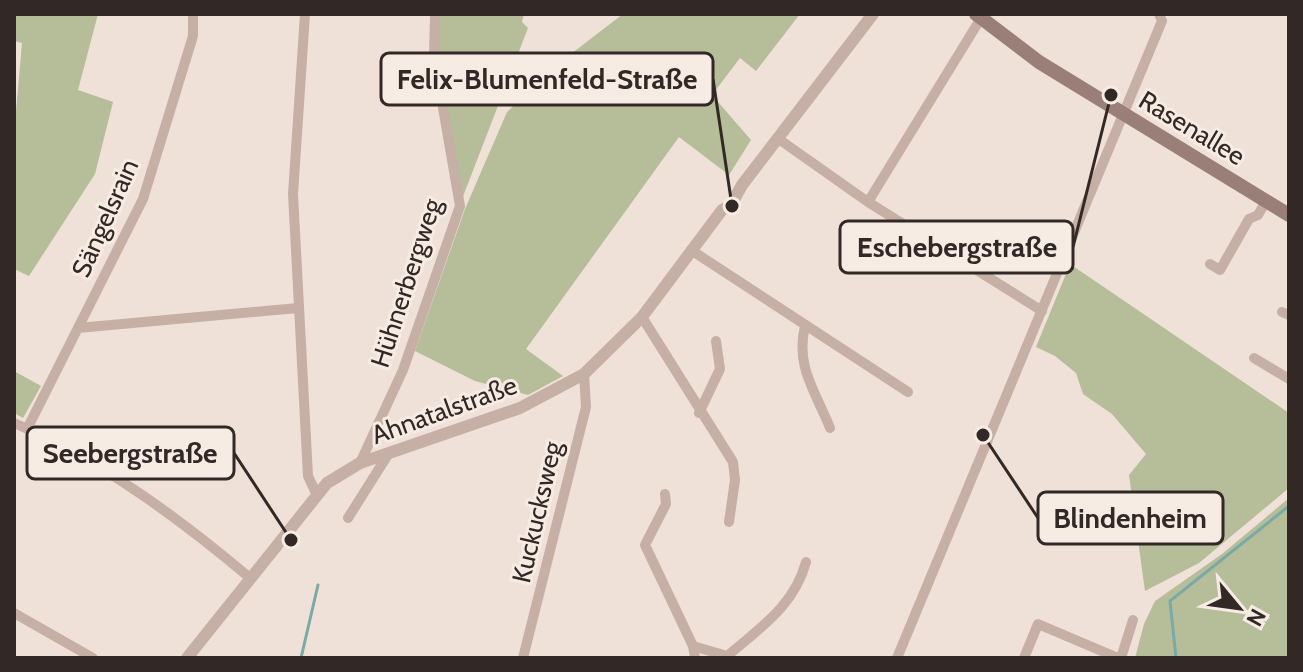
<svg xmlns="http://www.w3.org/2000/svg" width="1303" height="672" viewBox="0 0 1303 672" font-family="Cabin,sans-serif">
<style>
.green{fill:#b5bd99}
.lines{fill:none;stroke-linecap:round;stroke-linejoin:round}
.stream{stroke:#79aaa6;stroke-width:3}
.minor{stroke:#c6b0a5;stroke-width:10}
.tertiary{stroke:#c6b0a5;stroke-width:12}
.secondary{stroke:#997f77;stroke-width:14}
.labels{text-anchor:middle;stroke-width:6;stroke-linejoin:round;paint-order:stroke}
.street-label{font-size:26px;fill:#322826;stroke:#f7ece4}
.leader{fill:none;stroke:#322826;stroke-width:3}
.callout-dot{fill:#322826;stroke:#f7ece4;stroke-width:3}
.callout{fill:#f7ece4;stroke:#322826;stroke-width:3}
.callout-label{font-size:28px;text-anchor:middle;font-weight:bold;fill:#322826}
</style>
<rect width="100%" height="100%" fill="#efe1d8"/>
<!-- green -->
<path class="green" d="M 14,14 L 98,14 L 78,90 L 113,102 L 95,174 L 29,276 L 14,269 L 14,134 L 22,43 L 14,41 Z
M 437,14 L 524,14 L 522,22 L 528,28 L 462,199 L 436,50 Z
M 623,14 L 800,14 L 756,71 L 740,58 L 712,95 L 751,140 L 729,175 L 679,137 L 526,349 L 563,376 L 528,395 L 475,381 L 415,351 L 465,209 L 507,112 L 554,67 Z
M 1070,264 L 1289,413 L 1289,488 L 1199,563 L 1145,591 L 1129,475 L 1146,454 L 1112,414 L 1083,394 L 1076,373 L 1055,356 L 1036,347 Z
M 14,371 L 41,386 L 23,418 L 14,413 Z
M 1289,498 L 1289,658 L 1135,658 L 1144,624 L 1155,601 L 1222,554 Z"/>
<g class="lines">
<!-- stream -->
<path class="stream" d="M 301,658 L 318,585
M 1176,658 L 1170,601 L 1289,506"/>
<!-- minor -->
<path class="minor" d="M 305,14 L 293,194 L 308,476 L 316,493
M 780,140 L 868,202 L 1042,311
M 868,202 L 981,18
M 691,250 L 908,392
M 1210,264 L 1220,270 L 1249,219 L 1258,215 L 1266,201
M 1282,312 L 1289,315
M 642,317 L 733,462 L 735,480 L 729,522
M 805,326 C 795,367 816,392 830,428
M 78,328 L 298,308
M 1254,358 L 1289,379
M 699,413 L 720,369 L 716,341
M 14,423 C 100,460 179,518 250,578
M 27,429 L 143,199 L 193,36 L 193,14
M 360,463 L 403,370 L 460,206 L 434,56 L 435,14
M 665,494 L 666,504 L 645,545 L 693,646 L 695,658
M 348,518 L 389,453
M 14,613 L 93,658
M 693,646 L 727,656
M 523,658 L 586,407 L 584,374
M 725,658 C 758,629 794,607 806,562
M 897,658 L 1162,21 L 1159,14
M 1024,658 L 1038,624 L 1118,658
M 1121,658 L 1133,620"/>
<!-- tertiary -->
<path class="tertiary" d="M 187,658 L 327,483 L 360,463 L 520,408 L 584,374 L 642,317 L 722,210 L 731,205 L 742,185 L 873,14"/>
<!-- secondary -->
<path class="secondary" d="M 976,14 L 1039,62 L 1289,215"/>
</g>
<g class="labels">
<!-- street labels -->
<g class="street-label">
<text transform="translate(1192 128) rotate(31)" y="9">Rasenallee</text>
<text transform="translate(105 218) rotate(-66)" y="9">Sängelsrain</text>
<text transform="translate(406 283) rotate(-72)" y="9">Hühnerbergweg</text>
<text transform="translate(444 410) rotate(-20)" y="9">Ahnatalstraße</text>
<text transform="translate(537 512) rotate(-77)" y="9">Kuckucksweg</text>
</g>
</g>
<!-- callouts -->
<path class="leader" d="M732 206L713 79M1111 95L1073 247M291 540L234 453M983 435L1038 518"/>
<g class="callout-dot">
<circle cx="732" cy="206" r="8"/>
<circle cx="1111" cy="95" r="8"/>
<circle cx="291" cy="540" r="8"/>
<circle cx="983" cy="435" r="8"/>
</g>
<g class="callout">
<rect x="381" y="53" width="332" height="52" rx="8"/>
<rect x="840" y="221" width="233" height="52" rx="8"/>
<rect x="27" y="427" width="207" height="52" rx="8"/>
<rect x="1038" y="492" width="185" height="52" rx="8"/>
</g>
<g class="callout-label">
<text x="547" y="89">Felix-Blumenfeld-Straße</text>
<text x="957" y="257">Eschebergstraße</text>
<text x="130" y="463">Seebergstraße</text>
<text x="1130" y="528">Blindenheim</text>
</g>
<!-- border -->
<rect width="1303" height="672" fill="none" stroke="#322826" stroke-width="32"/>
<!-- north arrow -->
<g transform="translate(1239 608) rotate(119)" stroke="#f7ece4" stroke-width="6" paint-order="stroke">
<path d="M0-6L14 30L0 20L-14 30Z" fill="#322826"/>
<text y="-12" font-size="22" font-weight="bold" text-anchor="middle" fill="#322826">N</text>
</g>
</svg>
